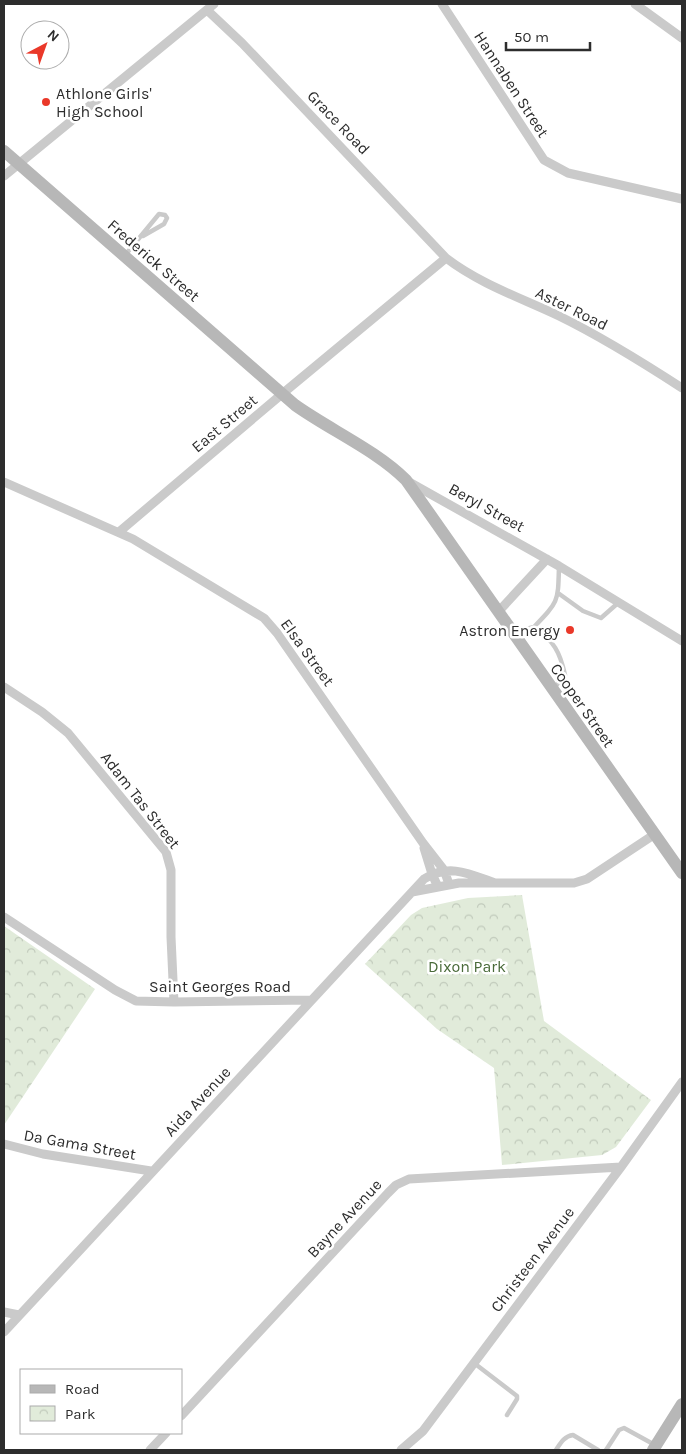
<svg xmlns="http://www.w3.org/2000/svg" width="686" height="1454" viewBox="0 0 686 1454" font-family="Karla,sans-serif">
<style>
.park{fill:url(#park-crowns)}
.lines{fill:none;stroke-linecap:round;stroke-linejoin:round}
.lane{stroke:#cacaca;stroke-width:4.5}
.street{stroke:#cacaca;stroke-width:9}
.secondary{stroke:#b7b7b7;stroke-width:12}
.poi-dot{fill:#ea3829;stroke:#fff;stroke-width:2}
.labels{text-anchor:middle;stroke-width:5;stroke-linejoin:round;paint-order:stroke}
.street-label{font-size:16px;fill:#2d2d2d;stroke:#fff}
.poi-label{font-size:16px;fill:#2d2d2d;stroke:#fff;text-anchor:start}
.park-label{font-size:16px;fill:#496a39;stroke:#fff}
</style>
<defs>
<pattern id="park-crowns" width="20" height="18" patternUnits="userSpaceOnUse" patternTransform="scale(1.25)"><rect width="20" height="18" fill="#e1ebda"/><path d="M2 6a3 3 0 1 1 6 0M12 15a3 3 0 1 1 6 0" fill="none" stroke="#c1cabb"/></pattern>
</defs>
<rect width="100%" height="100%" fill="#fff"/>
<!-- park -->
<path class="park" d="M 522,895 L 544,1021 L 651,1100 L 616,1147 L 602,1155 L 502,1165 L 494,1068 L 437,1029 L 365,964 L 411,915 L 422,908 L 468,898 Z
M 4,926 L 95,989 L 4,1125 Z"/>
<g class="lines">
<!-- lane -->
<path class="lane" d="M 126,254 L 159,214 L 165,215 L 167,218 L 164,224 L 143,236
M 558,593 L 583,611 L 601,618 L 618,603
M 534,627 C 559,601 558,602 559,566
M 514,632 L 534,627 C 554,641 560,652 565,675 L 554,688
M 474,1363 L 517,1396 L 517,1399 L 507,1415
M 556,1450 C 560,1444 564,1436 573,1435 L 598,1450
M 606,1450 L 619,1430 L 624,1428 L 655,1445"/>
<!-- street -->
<path class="street" d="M 442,4 L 544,160 L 568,173 L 682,199
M 635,4 L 682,38
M 207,10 L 242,43 L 446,258 C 480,284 521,298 559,316 C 602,337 642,362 682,388
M 4,176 L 214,4
M 4,482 L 133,539 L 264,618 L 277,633 L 423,843 L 444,870 L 449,884
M 409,482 L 559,566 L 682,641
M 119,532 L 282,394 L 446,258
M 498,612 L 547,559
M 4,687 L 42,712 L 68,733 L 166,852 L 171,870 L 171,937 L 174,1002
M 424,848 L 432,874 L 438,887
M 412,892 L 459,883 L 574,883 L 587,879 L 655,834
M 4,917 L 115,990 L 136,1001 L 174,1002 L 310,1000
M 4,1144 L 43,1154 L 151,1171
M 4,1312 L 19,1315
M 4,1332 L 424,879 C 449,863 470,874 495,883
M 181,1416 L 388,1193 L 396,1185 L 409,1179 L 621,1167
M 150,1450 L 166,1433
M 401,1450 L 423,1431 L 621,1167 L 682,1082"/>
<!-- secondary -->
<path class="secondary" d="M 4,151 L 295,405 C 330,430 376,450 406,480 L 682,873
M 653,1450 L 682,1404"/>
</g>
<!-- markers -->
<g class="poi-dot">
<circle cx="46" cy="102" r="5"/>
<circle cx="570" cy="630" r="5"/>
</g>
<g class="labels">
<!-- street labels -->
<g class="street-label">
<text transform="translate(512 84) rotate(57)" y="6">Hannaben Street</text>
<text transform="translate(339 122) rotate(46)" y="6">Grace Road</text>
<text transform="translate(154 260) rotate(41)" y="6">Frederick Street</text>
<text transform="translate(572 308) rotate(26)" y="6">Aster Road</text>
<text transform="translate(224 423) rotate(-40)" y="6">East Street</text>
<text transform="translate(487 507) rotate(29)" y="6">Beryl Street</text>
<text transform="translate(308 652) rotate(54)" y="6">Elsa Street</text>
<text transform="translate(583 705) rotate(55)" y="6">Cooper Street</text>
<text transform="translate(141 800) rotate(52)" y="6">Adam Tas Street</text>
<text x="220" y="992">Saint Georges Road</text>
<text transform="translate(197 1101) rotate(-47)" y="6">Aida Avenue</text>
<text transform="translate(80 1144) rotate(10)" y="6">Da Gama Street</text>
<text transform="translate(344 1218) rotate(-47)" y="6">Bayne Avenue</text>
<text transform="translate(532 1259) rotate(-53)" y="6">Christeen Avenue</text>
</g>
<!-- poi labels -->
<g class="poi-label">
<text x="56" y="99">Athlone Girls'<tspan x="56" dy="18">High School</tspan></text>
<text x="560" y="636" text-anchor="end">Astron Energy</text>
</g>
<!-- park labels -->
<g class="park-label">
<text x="467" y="972">Dixon Park</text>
</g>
</g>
<!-- border -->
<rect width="686" height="1454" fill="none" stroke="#2d2d2d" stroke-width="10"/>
<!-- legend -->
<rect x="20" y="1369" width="162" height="65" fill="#ffffff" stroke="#ababab"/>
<rect x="30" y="1385" width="25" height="8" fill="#b7b7b7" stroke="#ababab"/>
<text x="65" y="1394" font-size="15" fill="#2d2d2d">Road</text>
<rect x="30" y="1406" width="25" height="15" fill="url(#park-crowns)" stroke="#ababab"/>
<text x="65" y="1419" font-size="15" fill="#2d2d2d">Park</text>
<!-- north arrow -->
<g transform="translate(45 45) rotate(41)"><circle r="24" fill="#ffffff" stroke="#ababab"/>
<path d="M0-4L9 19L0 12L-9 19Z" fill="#ea3829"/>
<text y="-8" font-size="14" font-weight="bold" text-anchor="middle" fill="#2d2d2d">N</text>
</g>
<!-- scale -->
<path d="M506 42v8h84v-8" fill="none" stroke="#2d2d2d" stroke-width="2.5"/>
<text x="514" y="42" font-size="15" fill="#2d2d2d" stroke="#ffffff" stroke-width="4" paint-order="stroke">50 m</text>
</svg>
